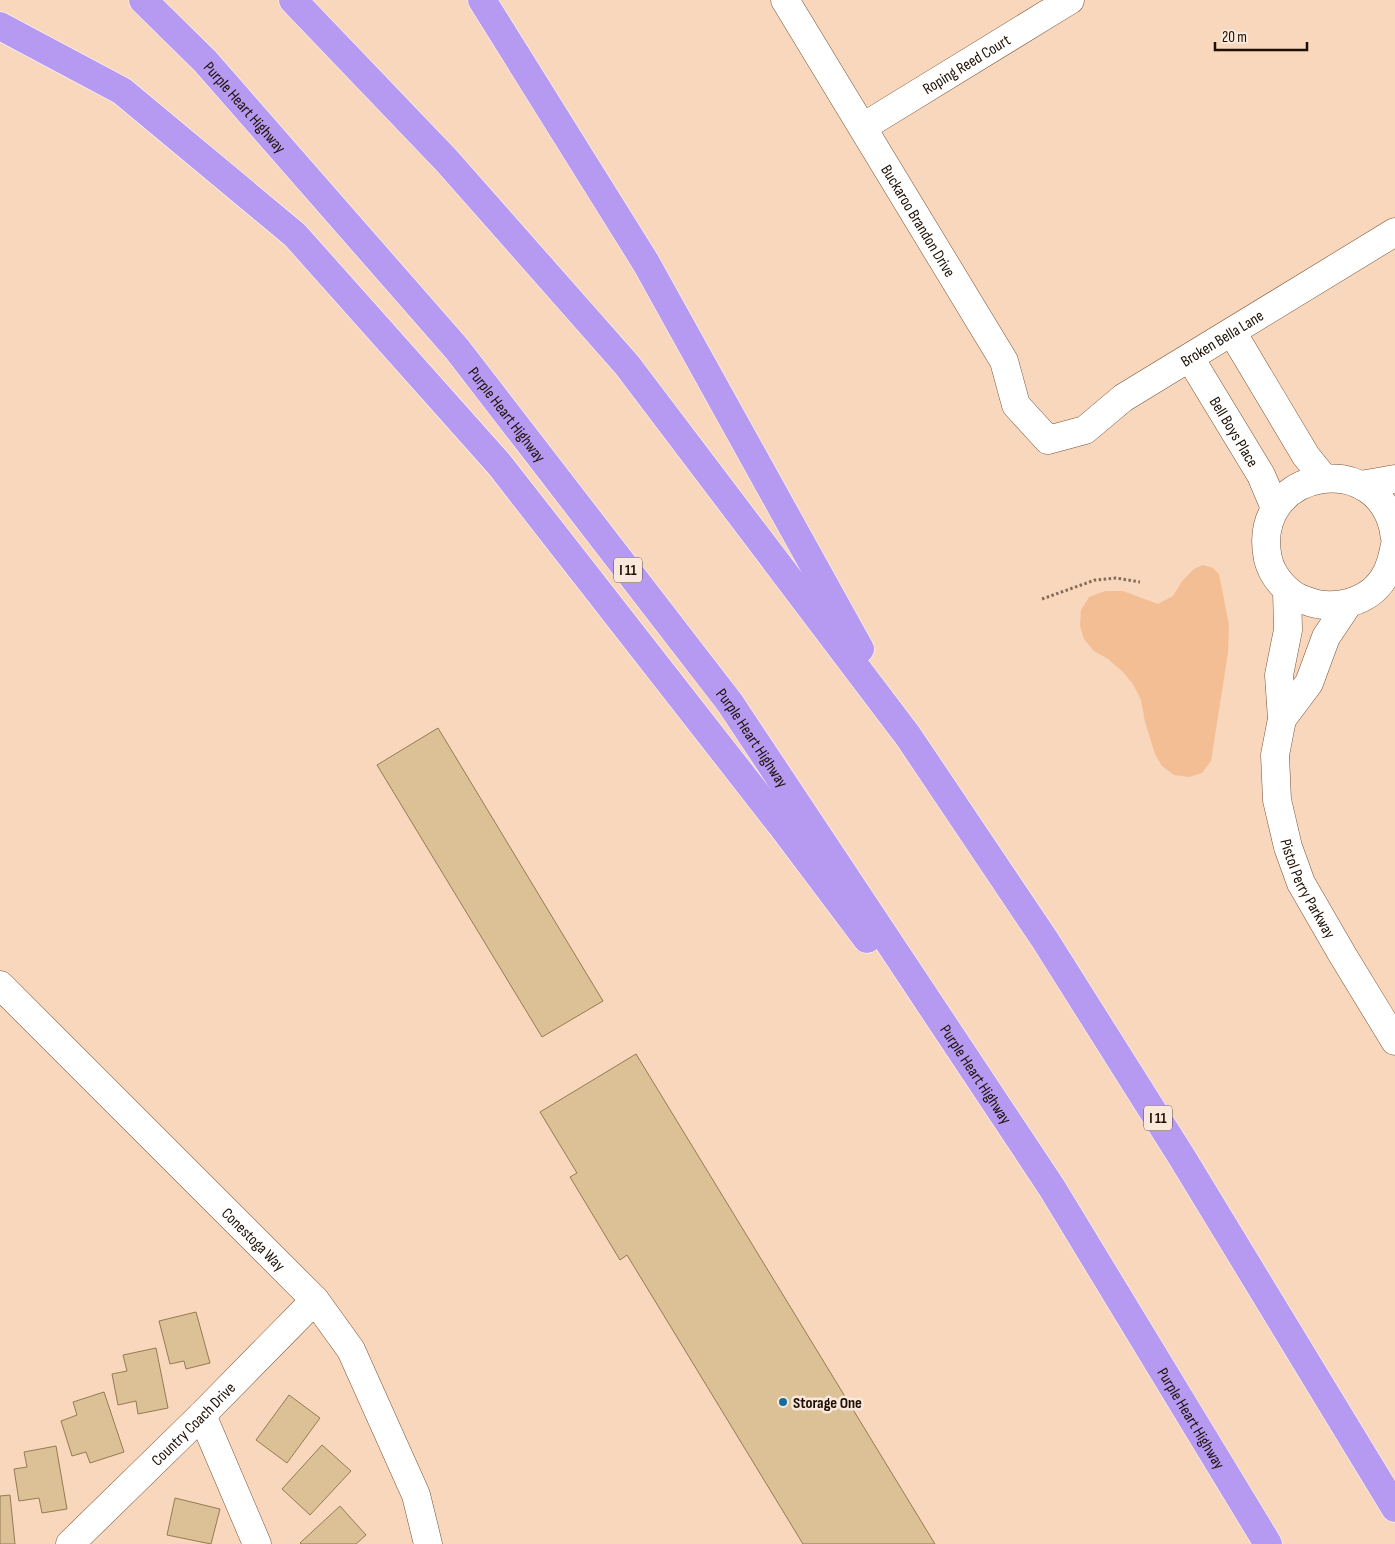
<svg xmlns="http://www.w3.org/2000/svg" width="1395" height="1544" viewBox="0 0 1395 1544" font-family="'Sofia Sans Condensed',sans-serif">
<style>
.green{fill:#f4be95}
.building{fill:#dcc196;stroke:#947b52}
.lines{fill:none;stroke-linecap:round;stroke-linejoin:round}
.minor-casing{stroke:#775235;stroke-width:29}
.tertiary-casing{stroke:#775235;stroke-width:29}
.motorway-casing{stroke:#fff;stroke-width:29}
.path{stroke:#846c5a;stroke-width:3;stroke-dasharray:2.5 2.5;stroke-linecap:butt}
.minor{stroke:#fff;stroke-width:28}
.tertiary{stroke:#fff;stroke-width:28}
.motorway{stroke:#b699f1;stroke-width:28}
.poi-dot{fill:#136d9d;stroke:#f9e8db;stroke-width:2}
.labels{text-anchor:middle;stroke-width:5;stroke-linejoin:round;paint-order:stroke}
.shield{fill:#f9e8db;stroke:#5f5044;stroke-width:1}
.shield-label{font-size:15px;font-weight:bold;fill:#1d0f04}
.street-label{font-size:16px;fill:#1d0f04;stroke:#f9e8db}
.poi-label{font-size:16px;font-weight:bold;fill:#1d0f04;stroke:#f9e8db;text-anchor:start}
</style>
<rect width="100%" height="100%" fill="#f9d7bd"/>
<!-- green -->
<path class="green" d="M 1203,565 L 1213,568 L 1219,574 L 1229,625 L 1228,653 L 1211,761 L 1202,773 L 1189,777 L 1174,775 L 1162,766 L 1155,754 L 1145,722 L 1141,700 L 1133,684 L 1123,672 L 1108,659 L 1094,651 L 1084,639 L 1080,626 L 1081,610 L 1089,597 L 1105,591 L 1123,591 L 1158,604 L 1173,596 L 1182,581 L 1194,569 Z"/>
<!-- building -->
<path class="building" d="M 438,728 L 603,1001 L 542,1037 L 377,765 Z
M 636,1054 L 935,1544 L 803,1544 L 627,1255 L 620,1260 L 570,1177 L 577,1173 L 540,1112 Z
M 196,1312 L 210,1363 L 186,1369 L 184,1361 L 170,1364 L 159,1321 Z
M 156,1348 L 168,1408 L 138,1414 L 136,1401 L 118,1405 L 112,1374 L 127,1371 L 123,1355 Z
M 104,1392 L 124,1452 L 90,1463 L 86,1452 L 72,1456 L 61,1421 L 77,1415 L 73,1402 Z
M 289,1395 L 320,1418 L 287,1463 L 256,1440 Z
M 322,1445 L 351,1471 L 310,1515 L 282,1489 Z
M 56,1446 L 67,1509 L 42,1513 L 39,1498 L 19,1501 L 14,1469 L 27,1467 L 24,1452 Z
M 10,1495 L 15,1544 L 0,1544 L 0,1496 Z
M 175,1498 L 220,1509 L 211,1544 L 167,1535 Z
M 340,1506 L 366,1535 L 356,1544 L 301,1544 L 300,1543 Z"/>
<g class="lines">
<!-- minor casing -->
<g class="minor-casing">
<g id="minor">
<path id="s1" d="M 785,0 L 1004,361 L 1016,405 L 1048,440 L 1085,430 L 1123,398 L 1395,232"/>
<path id="s2" d="M 863,127 L 1070,0"/>
<path d="M 1232,332 L 1306,456 L 1323,477"/>
<path id="s3" d="M 1190,358 L 1261,475 L 1275,508"/>
<path d="M 1361,485 L 1395,479"/>
<path d="M 1395,538 C 1385,446 1249,467 1268,559 C 1272,576 1287,594 1304,600 C 1333,612 1371,603 1386,574 C 1391,565 1393,555 1395,545"/>
<path id="s4" d="M 1287,590 L 1288,630 L 1279,675 L 1282,719 L 1275,755 L 1277,800 L 1288,847 L 1301,883 L 1342,954 L 1395,1041"/>
<path d="M 1282,719 L 1309,683 L 1326,637 L 1348,604"/>
<path d="M 202,1415 L 257,1544"/>
<path id="s5" d="M 70,1544 L 202,1415 L 315,1300"/>
</g>
</g>
<!-- tertiary casing -->
<g class="tertiary-casing">
<g id="tertiary">
<path id="s6" d="M 0,985 L 315,1300 L 351,1350 L 416,1495 L 428,1544"/>
</g>
</g>
<!-- motorway casing -->
<g class="motorway-casing">
<g id="motorway">
<path id="s7" d="M 143,0 L 205,61 L 457,349 L 730,703 L 1052,1188 L 1268,1544"/>
<path d="M 293,0 L 447,161 L 627,365 L 908,736 L 1045,940 L 1183,1159 L 1395,1508"/>
<path d="M 482,0 L 646,263 L 860,649"/>
<path d="M 0,26 L 122,91 L 295,235 L 499,464 L 781,825 L 867,939"/>
</g>
</g>
<!-- path -->
<path class="path" d="M 1042,599 L 1095,580 L 1116,578 L 1140,582"/>
<!-- minor -->
<use href="#minor" class="minor"/>
<!-- tertiary -->
<use href="#tertiary" class="tertiary"/>
<!-- motorway -->
<use href="#motorway" class="motorway"/>
</g>
<!-- markers -->
<circle class="poi-dot" cx="783" cy="1402" r="5"/>
<g class="labels">
<!-- shield labels -->
<g class="shield">
<rect x="614" y="557.5" width="28" height="25" rx="4"/>
<rect x="1144" y="1105.5" width="28" height="25" rx="4"/>
</g>
<g class="shield-label">
<text x="628" y="575">I 11</text>
<text x="1158" y="1123">I 11</text>
</g>
<!-- street labels -->
<g class="street-label">
<text dy="6" stroke="none"><textPath href="#s2" startOffset="121">Roping Reed Court</textPath></text>
<text dy="6" stroke="none"><textPath href="#s7" startOffset="148">Purple Heart Highway</textPath></text>
<text dy="6" stroke="none"><textPath href="#s1" startOffset="258">Buckaroo Brandon Drive</textPath></text>
<text dy="6" stroke="none"><textPath href="#s1" startOffset="719">Broken Bella Lane</textPath></text>
<text dy="6" stroke="none"><textPath href="#s7" startOffset="552">Purple Heart Highway</textPath></text>
<text dy="6" stroke="none"><textPath href="#s3" startOffset="86">Bell Boys Place</textPath></text>
<text dy="6" stroke="none"><textPath href="#s7" startOffset="958">Purple Heart Highway</textPath></text>
<text dy="6" stroke="none"><textPath href="#s4" startOffset="306">Pistol Perry Parkway</textPath></text>
<text dy="6" stroke="none"><textPath href="#s7" startOffset="1362">Purple Heart Highway</textPath></text>
<text dy="6" stroke="none"><textPath href="#s6" startOffset="359">Conestoga Way</textPath></text>
<text dy="6" stroke="none"><textPath href="#s7" startOffset="1768">Purple Heart Highway</textPath></text>
<text dy="6" stroke="none"><textPath href="#s5" startOffset="172">Country Coach Drive</textPath></text>
</g>
<!-- poi labels -->
<g class="poi-label">
<text x="793" y="1408">Storage One</text>
</g>
</g>
<!-- scale -->
<path d="M1215 42v8h92v-8" fill="none" stroke="#1d0f04" stroke-width="2.5"/>
<text x="1222" y="42" font-size="15" fill="#1d0f04" stroke="#f9e8db" stroke-width="4" paint-order="stroke">20 m</text>
</svg>
